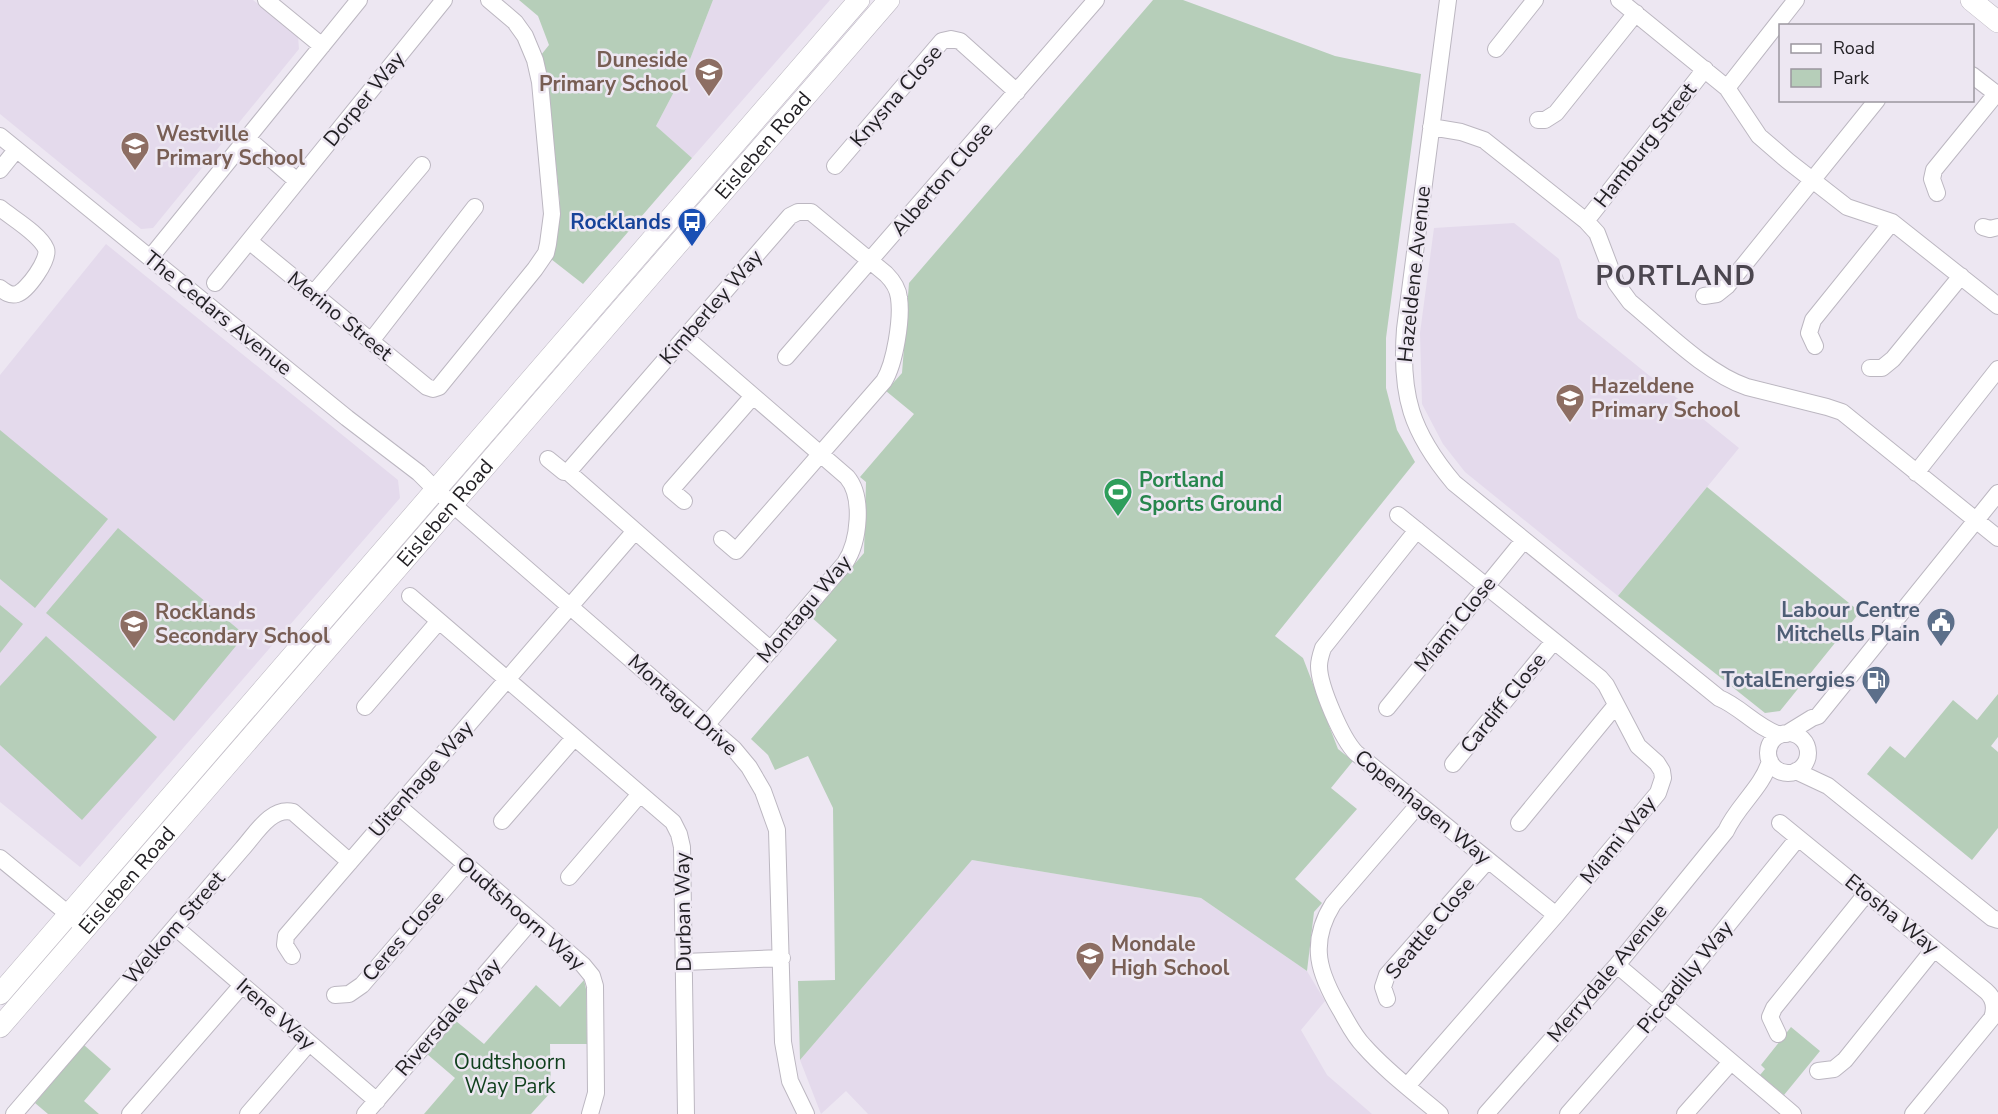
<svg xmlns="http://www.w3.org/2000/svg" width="1998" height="1114" viewBox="0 0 1998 1114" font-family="'Nunito Sans',sans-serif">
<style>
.built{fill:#e4daec}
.green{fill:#b6ceb9}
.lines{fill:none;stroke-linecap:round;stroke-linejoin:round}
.minor-casing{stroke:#bcb7c1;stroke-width:18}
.major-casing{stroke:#bcb7c1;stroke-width:22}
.minor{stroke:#fff;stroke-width:16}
.major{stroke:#fff;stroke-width:21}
.labels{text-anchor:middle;stroke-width:5;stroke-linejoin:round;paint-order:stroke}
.education-label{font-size:21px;font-weight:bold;fill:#785e54;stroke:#ede7f2;text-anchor:start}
.street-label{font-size:21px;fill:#211f23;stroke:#ede7f2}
.transit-label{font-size:21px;font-weight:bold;fill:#164399;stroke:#ede7f2;text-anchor:end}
.leisure-label{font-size:21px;font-weight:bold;fill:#27864d;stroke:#ede7f2;text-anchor:start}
.service-label{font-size:21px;font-weight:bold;fill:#4e5e75;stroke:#ede7f2;text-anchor:end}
.park-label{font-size:21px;fill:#0f3f1c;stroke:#ede7f2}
.district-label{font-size:27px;font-weight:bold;letter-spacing:1.5px;fill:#4b464f;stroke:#ede7f2}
</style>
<rect width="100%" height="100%" fill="#ede7f2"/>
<!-- built -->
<path class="built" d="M 0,0 L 253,0 L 298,36 L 299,49 L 153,228 L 141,229 L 0,114 Z
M 713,0 L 830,0 L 692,158 L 656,126 L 687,67 Z
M 1514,223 L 1559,259 L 1578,318 L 1739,448 L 1618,596 L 1465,472 L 1443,444 L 1422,404 L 1420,333 L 1434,228 Z
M 106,244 L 398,480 L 400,498 L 80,867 L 0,802 L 0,375 Z
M 972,860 L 1201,898 L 1307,971 L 1325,1001 L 1301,1030 L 1327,1075 L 1372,1114 L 868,1114 L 846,1091 L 821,1114 L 800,1060 Z"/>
<!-- green -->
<path class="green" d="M 519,0 L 713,0 L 687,67 L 656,126 L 692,158 L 583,284 L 551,259 L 560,204 L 547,75 L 541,55 L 549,45 L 538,16 Z
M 1153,0 L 1183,0 L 1335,56 L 1421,74 L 1386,338 L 1386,388 L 1397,430 L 1415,462 L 1275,636 L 1303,658 L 1338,749 L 1353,761 L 1331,788 L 1357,809 L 1295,879 L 1322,903 L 1314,912 L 1307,971 L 1201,898 L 972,860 L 800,1060 L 798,981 L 835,980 L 833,808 L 808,756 L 775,770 L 768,755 L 751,739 L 837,640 L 810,616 L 864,553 L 866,482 L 860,477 L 914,414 L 886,391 L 902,373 L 909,283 Z
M 0,430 L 108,519 L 35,608 L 0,579 Z
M 1707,487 L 1860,612 L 1780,711 L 1765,713 L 1618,596 Z
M 118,528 L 245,635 L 174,721 L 46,613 Z
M 0,605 L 23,624 L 0,653 Z
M 46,636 L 157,737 L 82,820 L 0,745 L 0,686 Z
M 1998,694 L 1998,737 L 1991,746 L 1998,752 L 1998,828 L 1972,860 L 1867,774 L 1890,746 L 1905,758 L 1953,700 L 1977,720 Z
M 584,980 L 586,989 L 587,1044 L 550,1044 L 551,1092 L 531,1114 L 424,1114 L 455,1078 L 427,1054 L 456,1021 L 484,1044 L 536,985 L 560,1007 Z
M 1791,1027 L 1820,1051 L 1784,1095 L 1760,1075 L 1765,1069 L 1761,1065 Z
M 84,1045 L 111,1069 L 84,1101 L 99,1114 L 48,1114 L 35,1103 Z"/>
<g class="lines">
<!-- minor casing -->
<g class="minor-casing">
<path id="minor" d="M 266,0 L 322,46
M 1448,0 L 1405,329 C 1400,395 1411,432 1454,483 L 1719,698 C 1741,707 1756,727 1780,735
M 1619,0 L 1727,88 L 1759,136 L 1788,161 L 1847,207 L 1892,222 L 1998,306
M 1496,49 L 1535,0
M 1972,75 L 1998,95
M 1727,88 L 1796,0
M 1538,120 L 1545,120 L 1556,113 L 1636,13
M 1431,127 L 1461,132 L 1484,140 L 1586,221 L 1597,233 L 1616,283 L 1630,302 C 1664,330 1706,373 1747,387 L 1827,407 L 1842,412 L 1998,538
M 0,136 L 347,418 L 419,473 L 436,490 L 734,749 L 749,767 L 763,791 L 777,830 L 783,1042 L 790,1081 L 806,1114
M 247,138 L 297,181
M 835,166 L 942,41 L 951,39 L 960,41 L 1017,92
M 0,170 L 16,150
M 1937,193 L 1932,179 L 1934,170 L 1996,94
M 0,208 C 12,218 40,234 46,249 C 50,259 27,291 17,294 C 10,296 5,292 0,288
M 1586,221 L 1705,69
M 1983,227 L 1990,229 L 1998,227
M 249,241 L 427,387 L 433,389 L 439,387 L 535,269 L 546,253 L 548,244 L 552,214 L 540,82 L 535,60 L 525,36 L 515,22 L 489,0
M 150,258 L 359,0
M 215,283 L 444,0
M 313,294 L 422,165
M 1704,296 L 1717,294 L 1727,286 L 1877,100
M 685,337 L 847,477 C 864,497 859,542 845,563 L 707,724
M 371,341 L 475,207
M 1815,346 L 1809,333 L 1813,320 L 1892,222
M 786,357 L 1096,0
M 1870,368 L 1882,368 L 1893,359 L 1961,276
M 548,459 L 564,472 L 568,472
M 1916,473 L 1998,369
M 684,501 L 671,490 L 753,396
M 1398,515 L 1600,678 L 1606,685 L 1638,746 L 1657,763 L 1662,771 L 1663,778 L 1658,793 L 1556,915 L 1407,1086
M 1417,530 L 1323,648 C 1321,654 1319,660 1319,666 C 1319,686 1342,739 1356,753 L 1556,915
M 722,539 L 736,551 L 884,381 C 895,363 902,319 899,298 C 898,288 893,281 886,274 L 811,212 L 798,212 L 790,216 L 568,472 L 771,650
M 410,596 L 673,822 L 679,834 L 682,847 L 686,1114
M 365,707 L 439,621
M 1387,708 L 1524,540
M1768 753a20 20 0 1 1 40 0a20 20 0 1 1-40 0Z
M 1786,734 L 1812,718 L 1818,716 L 1998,493
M 1453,764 L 1554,641
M 1796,771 L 1828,786 L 1992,918 L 1998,920
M 1419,804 L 1333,904 C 1308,944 1319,974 1341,1011 C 1348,1023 1354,1036 1364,1046 C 1386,1071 1414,1092 1440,1114
M 398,806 L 583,965 L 592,976 L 595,986 L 596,1093 L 590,1114
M 502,821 L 574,738
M 1519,823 L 1616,705
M 1780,823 L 1986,991 C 1994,998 1996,1007 1992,1018 L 1913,1114
M 0,858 L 78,922
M 569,877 L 640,794
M 175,927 L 377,1101
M 292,956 L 285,945 L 286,936 L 635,531
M 684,962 L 782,958
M 1617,965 L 1793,1114
M 335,995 L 349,994 L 362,985 L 466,864
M 1387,999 L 1383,987 L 1387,975 L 1488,860
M 1778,1034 L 1770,1017 L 1774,1008 L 1866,894
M 1818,1071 L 1834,1069 L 1845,1060 L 1934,949
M 14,1114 L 242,849 C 255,835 271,806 293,812 L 350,862
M 130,1114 L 242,985
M 248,1114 L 309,1043
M 365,1114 L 531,921
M 1486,1114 L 1617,965 L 1726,831 C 1737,806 1762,788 1770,761
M 1568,1114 L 1663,1005 L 1798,838
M 1685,1114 L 1731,1062"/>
</g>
<!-- major casing -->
<g class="major-casing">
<g id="major">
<path d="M 1971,0 L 1998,22"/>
<path d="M 0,994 L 859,0"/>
<path id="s1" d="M 0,1027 L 889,0"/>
</g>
</g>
<!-- minor -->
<use href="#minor" class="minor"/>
<!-- major -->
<use href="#major" class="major"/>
</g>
<!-- icons -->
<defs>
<g id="school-pin" transform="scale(1.5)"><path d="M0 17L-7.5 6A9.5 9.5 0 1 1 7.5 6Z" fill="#8d6e63" stroke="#ede7f2"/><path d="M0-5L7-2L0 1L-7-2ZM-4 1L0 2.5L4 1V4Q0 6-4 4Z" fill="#fff"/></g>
<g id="bus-pin" transform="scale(1.5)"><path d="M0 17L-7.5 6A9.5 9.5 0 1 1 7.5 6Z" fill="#1a4fb4" stroke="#ede7f2"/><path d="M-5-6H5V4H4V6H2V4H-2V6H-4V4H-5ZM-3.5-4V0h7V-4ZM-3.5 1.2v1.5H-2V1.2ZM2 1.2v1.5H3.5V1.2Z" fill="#fff"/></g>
<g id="stadium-pin" transform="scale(1.5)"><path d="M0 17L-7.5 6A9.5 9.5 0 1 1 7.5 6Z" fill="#2e9e5b" stroke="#ede7f2"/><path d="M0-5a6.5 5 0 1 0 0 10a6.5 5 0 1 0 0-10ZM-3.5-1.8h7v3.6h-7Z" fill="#fff"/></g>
<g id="civic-pin" transform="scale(1.5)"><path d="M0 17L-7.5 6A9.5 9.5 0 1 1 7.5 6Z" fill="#5c6f8a" stroke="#ede7f2"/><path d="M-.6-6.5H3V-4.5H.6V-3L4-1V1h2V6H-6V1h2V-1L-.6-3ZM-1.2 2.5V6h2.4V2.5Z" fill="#fff"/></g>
<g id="fuel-pin" transform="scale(1.5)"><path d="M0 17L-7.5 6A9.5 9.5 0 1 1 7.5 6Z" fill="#5c6f8a" stroke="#ede7f2"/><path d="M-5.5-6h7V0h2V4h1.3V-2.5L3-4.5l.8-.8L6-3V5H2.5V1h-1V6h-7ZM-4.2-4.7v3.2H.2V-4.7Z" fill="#fff"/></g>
</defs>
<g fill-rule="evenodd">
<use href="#school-pin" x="709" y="72"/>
<use href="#school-pin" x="135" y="146"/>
<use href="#bus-pin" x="692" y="222"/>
<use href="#school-pin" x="1570" y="398"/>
<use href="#stadium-pin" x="1118" y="492"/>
<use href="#civic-pin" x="1941" y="622"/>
<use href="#school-pin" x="134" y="624"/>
<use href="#fuel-pin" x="1876" y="680"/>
<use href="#school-pin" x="1090" y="956"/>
</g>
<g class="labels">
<!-- education labels -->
<g class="education-label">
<text x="688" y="67" text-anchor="end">Duneside<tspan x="688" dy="24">Primary School</tspan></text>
<text x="156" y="141">Westville<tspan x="156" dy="24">Primary School</tspan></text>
<text x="1591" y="393">Hazeldene<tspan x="1591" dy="24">Primary School</tspan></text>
<text x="155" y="619">Rocklands<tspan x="155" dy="24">Secondary School</tspan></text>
<text x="1111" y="951">Mondale<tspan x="1111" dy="24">High School</tspan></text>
</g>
<!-- street labels -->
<g class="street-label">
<text transform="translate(896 96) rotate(-49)" y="7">Knysna Close</text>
<text transform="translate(364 99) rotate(-51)" y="7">Dorper Way</text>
<text transform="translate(1645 145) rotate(-52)" y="7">Hamburg Street</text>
<text dy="7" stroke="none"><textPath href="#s1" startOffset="1166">Eisleben Road</textPath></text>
<text transform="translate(942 179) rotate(-49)" y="7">Alberton Close</text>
<text transform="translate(1414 274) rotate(-84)" y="7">Hazeldene Avenue</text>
<text transform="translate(711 307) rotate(-49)" y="7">Kimberley Way</text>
<text transform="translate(218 313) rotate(39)" y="7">The Cedars Avenue</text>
<text transform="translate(340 316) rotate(39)" y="7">Merino Street</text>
<text dy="7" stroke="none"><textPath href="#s1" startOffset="680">Eisleben Road</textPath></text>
<text transform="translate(804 609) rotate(-50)" y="7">Montagu Way</text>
<text transform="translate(1455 624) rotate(-51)" y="7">Miami Close</text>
<text transform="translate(1503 703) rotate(-51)" y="7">Cardiff Close</text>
<text transform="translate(683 705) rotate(42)" y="7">Montagu Drive</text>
<text transform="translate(421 779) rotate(-49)" y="7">Uitenhage Way</text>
<text transform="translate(1423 807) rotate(39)" y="7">Copenhagen Way</text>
<text transform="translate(1618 840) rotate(-51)" y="7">Miami Way</text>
<text dy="7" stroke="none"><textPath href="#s1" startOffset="194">Eisleben Road</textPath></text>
<text transform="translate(683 912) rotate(-91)" y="7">Durban Way</text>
<text transform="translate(521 913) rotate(41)" y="7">Oudtshoorn Way</text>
<text transform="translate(1892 914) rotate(39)" y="7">Etosha Way</text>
<text transform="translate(174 928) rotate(-49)" y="7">Welkom Street</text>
<text transform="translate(1430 928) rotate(-50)" y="7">Seattle Close</text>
<text transform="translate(403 936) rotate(-49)" y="7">Ceres Close</text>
<text transform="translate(1607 973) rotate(-50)" y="7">Merrydale Avenue</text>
<text transform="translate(1685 977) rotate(-51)" y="7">Piccadilly Way</text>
<text transform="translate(276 1014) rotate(41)" y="7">Irene Way</text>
<text transform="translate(448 1017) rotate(-49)" y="7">Riversdale Way</text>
</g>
<!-- transit labels -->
<g class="transit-label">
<text x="671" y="229">Rocklands</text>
</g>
<!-- leisure labels -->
<g class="leisure-label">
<text x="1139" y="487">Portland<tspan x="1139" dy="24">Sports Ground</tspan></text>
</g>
<!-- service labels -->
<g class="service-label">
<text x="1920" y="617">Labour Centre<tspan x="1920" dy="24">Mitchells Plain</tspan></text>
<text x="1855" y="687">TotalEnergies</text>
</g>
<!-- park labels -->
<g class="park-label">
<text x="510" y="1069">Oudtshoorn<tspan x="510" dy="24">Way Park</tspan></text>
</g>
<!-- district labels -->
<g class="district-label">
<text x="1676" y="285">PORTLAND</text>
</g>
</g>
<!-- legend -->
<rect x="1779" y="24" width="195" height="78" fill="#ede7f2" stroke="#9b979f" stroke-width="1.5"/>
<rect x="1791" y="44" width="30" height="9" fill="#ffffff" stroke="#9b979f" stroke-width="1.5"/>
<text x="1833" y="54" font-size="18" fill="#211f23">Road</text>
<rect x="1791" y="69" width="30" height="18" fill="#b6ceb9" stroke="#9b979f" stroke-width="1.5"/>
<text x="1833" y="84" font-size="18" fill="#211f23">Park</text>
</svg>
